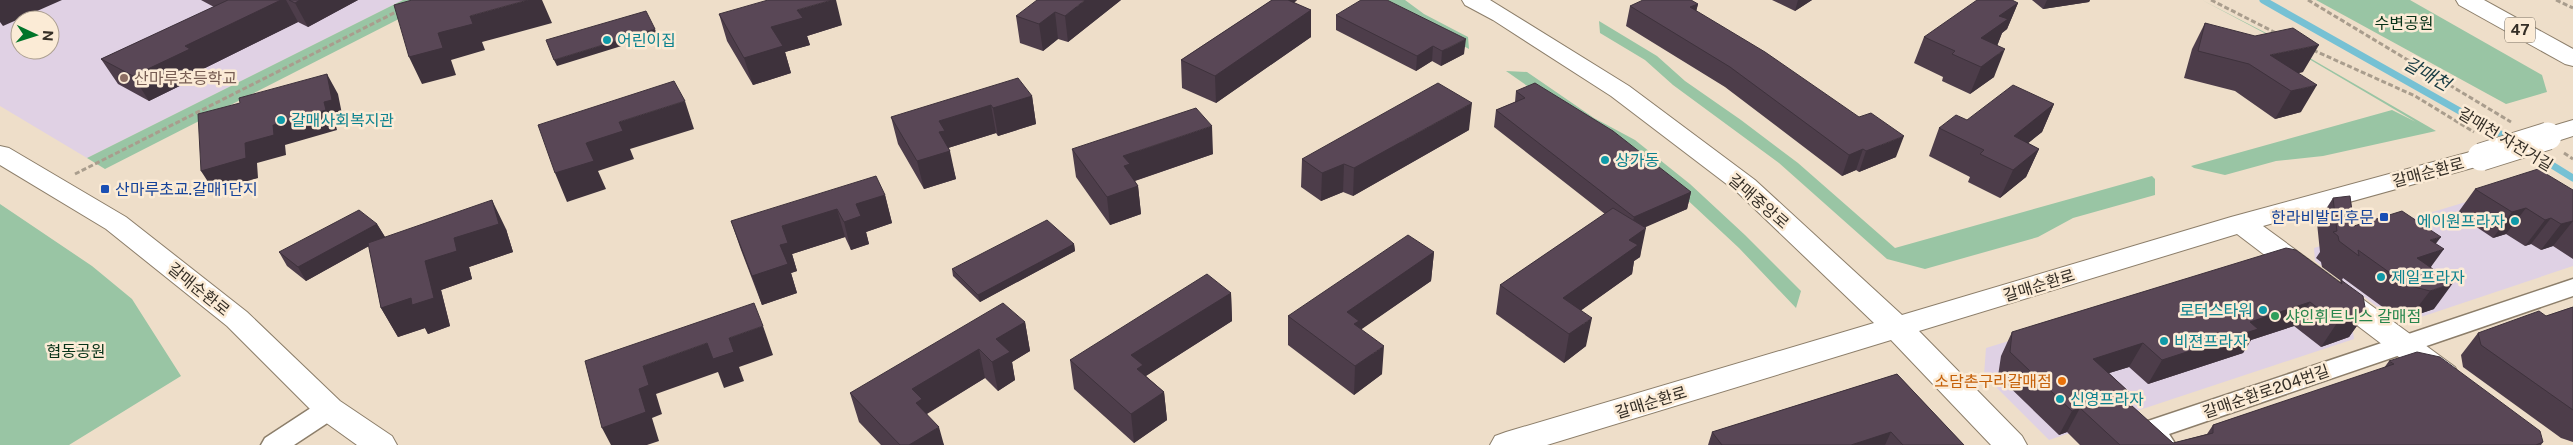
<svg xmlns="http://www.w3.org/2000/svg" width="2573" height="445" viewBox="0 0 2573 445" font-family="'Public Sans','Noto Sans KR',sans-serif">
<style>
.commercial{fill:#dfd1e4}
.education{fill:#e0d1e4;fill-rule:evenodd}
.green{fill:#99c5a4}
.lines{fill:none;stroke-linecap:round;stroke-linejoin:round}
.stream{stroke:#76c1d4;stroke-width:7}
.street-casing{stroke:#8c7e6a;stroke-width:3}
.secondary-casing{stroke:#8c7e6a;stroke-width:2}
.primary-casing{stroke:#8c7e6a;stroke-width:2}
.path{stroke:#a99d8d;stroke-width:3;stroke-dasharray:5 2.5;stroke-linecap:butt}
.street{fill:#fff;fill-rule:evenodd}
.secondary{fill:#fff;fill-rule:evenodd}
.primary{fill:#fff;fill-rule:evenodd}
.secondary-bridge-casing{stroke:#8c7e6a;stroke-width:29;stroke-linecap:butt}
.secondary-bridge{stroke:#fff;stroke-width:27}
.wall{fill:#4d3d4a}
.shaded-wall{fill:#3e323c}
.building{fill:#594756;stroke:#3e323c}
.culture-dot{fill:#0f9aa8;stroke:#fbebd6;stroke-width:2}
.education-dot{fill:#8d6e63;stroke:#fbebd6;stroke-width:2}
.transit-dot{fill:#1a4fb4;stroke:#fbebd6;stroke-width:2}
.leisure-dot{fill:#2e9e5b;stroke:#fbebd6;stroke-width:2}
.food-dot{fill:#e8710a;stroke:#fbebd6;stroke-width:2}
.labels{text-anchor:middle;stroke-width:5;stroke-linejoin:round;paint-order:stroke}
.shield{fill:#fbebd6;stroke:#70675b;stroke-width:1}
.shield-label{font-size:15px;font-weight:bold;fill:#342e26}
.park-label{font-size:16px;fill:#073218;stroke:#fbebd6}
.culture-label{font-size:16px;fill:#0d838f;stroke:#fbebd6;text-anchor:start}
.education-label{font-size:16px;fill:#785e54;stroke:#fbebd6;text-anchor:start}
.street-label{font-size:16px;fill:#342e26;stroke:#fbebd6}
.transit-label{font-size:16px;fill:#164399;stroke:#fbebd6;text-anchor:start}
.leisure-label{font-size:16px;fill:#27864d;stroke:#fbebd6;text-anchor:start}
.food-label{font-size:16px;fill:#c56008;stroke:#fbebd6;text-anchor:end}
.water-label{font-size:18px;font-style:italic;fill:#173b43;stroke:#fbebd6}
</style>
<rect width="100%" height="100%" fill="#eedec9"/>
<!-- commercial -->
<path class="commercial" d="M 2512,188 L 2573,226 L 2573,266 L 2412,320 L 2386,313 L 2315,261 L 2314,248 Z
M 2257,265 L 2352,324 L 2354,339 L 2049,440 L 1984,375 L 1986,348 Z"/>
<!-- education -->
<path class="education" d="M 0,0 L 403,0 L 87,158 L 0,106 ZM 20,20 L 50,20 L 50,50 L 20,50 Z"/>
<!-- green -->
<path class="green" d="M 403,0 L 436,0 L 105,169 L 87,158 Z
M 1387,0 L 1405,0 L 1424,14 L 1468,37 L 1469,49 L 1413,19 Z
M 2202,0 L 2270,35 L 2436,131 L 2323,156 L 2276,161 L 2225,175 L 2194,168 L 2191,166 L 2392,110 L 2416,122 L 2268,35 Z
M 2316,0 L 2410,0 L 2542,75 L 2547,92 L 2506,104 Z
M 1599,21 L 1657,56 L 1685,81 L 1741,120 L 1798,163 L 1895,248 L 2152,176 L 2155,179 L 2155,195 L 2073,218 L 2038,237 L 1925,269 L 1887,259 L 1779,163 L 1673,85 L 1645,60 L 1600,33 Z
M 1506,71 L 1527,72 L 1594,118 L 1635,140 L 1690,184 L 1745,235 L 1801,291 L 1796,308 L 1739,248 L 1681,194 Z
M 0,204 L 92,266 L 132,299 L 181,376 L 69,445 L 0,445 Z"/>
<g class="lines">
<!-- stream -->
<path class="stream" d="M 2263,0 L 2511,140
M 2526,149 L 2573,178"/>
<!-- street casing -->
<g class="street-casing">
<path id="street" d="M 2573,279 L 2573,296 L 2169,434 L 2176,445 L 2146,445 L 2135,431 L 2139,424 Z
M 329,399 L 338,402 L 342,409 L 338,416 L 294,445 L 261,445 L 265,438 L 320,402 Z"/>
</g>
<!-- secondary casing -->
<g class="secondary-casing">
<path id="secondary" d="M 1462,0 L 1490,0 L 1629,86 L 1755,180 L 1902,315 L 2231,217 L 2481,149 L 2490,151 L 2494,157 L 2490,163 L 2263,226 L 2455,367 L 2459,375 L 2455,383 L 2444,386 L 2433,383 L 2237,234 L 1919,331 L 2022,436 L 2027,445 L 1991,445 L 1891,340 L 1547,445 L 1490,445 L 1495,436 L 1506,432 L 1874,323 L 1737,192 L 1611,96 L 1493,20 L 1465,5 Z
M 2573,120 L 2573,136 L 2548,144 L 2539,142 L 2535,136 L 2539,130 Z
M 0,146 L 9,148 L 126,217 L 247,312 L 340,401 L 392,436 L 397,445 L 357,445 L 318,417 L 227,326 L 106,229 L 0,165 Z"/>
</g>
<!-- primary casing -->
<g class="primary-casing">
<path id="primary" d="M 2456,0 L 2484,0 L 2573,49 L 2573,66 L 2565,64 L 2459,5 Z"/>
</g>
<!-- path -->
<path class="path" d="M 2211,0 L 2276,33
M 2308,0 L 2511,122
M 2556,0 L 2573,8
M 2313,50 L 2415,96 L 2474,132
M 2564,153 L 2573,159
M 75,174 L 400,10"/>
<!-- street -->
<use href="#street" class="street"/>
<!-- secondary -->
<use href="#secondary" class="secondary"/>
<!-- primary -->
<use href="#primary" class="primary"/>
<!-- secondary-bridge casing -->
<g class="secondary-bridge-casing">
<path id="secondary-bridge" d="M 2481,157 L 2548,136"/>
</g>
<!-- secondary-bridge -->
<use href="#secondary-bridge" class="secondary-bridge"/>
</g>
<!-- wall -->
<path class="wall" d="M 201,0 L 358,0 L 308,27 L 298,22 L 203,69 L 206,73 L 149,101 L 118,84 L 101,59 L 214,7 Z
M 1121,0 L 1068,42 L 1058,39 L 1043,51 L 1020,43 L 1016,16 Z
M 1271,0 L 1297,0 L 1294,3 L 1311,10 L 1311,37 L 1216,103 L 1182,88 L 1181,60 L 1272,0 Z
M 1772,0 L 1812,0 L 1795,11 Z
M 2032,0 L 2090,0 L 2089,2 L 2043,9 Z
M 2018,3 L 2007,29 L 2002,33 L 1997,46 L 1994,77 L 1970,94 L 1942,81 L 1943,77 L 1914,63 L 1924,37 Z
M 1698,4 L 1696,11 L 1896,157 L 1859,172 L 1856,170 L 1842,176 L 1725,87 L 1626,26 L 1630,6 Z
M 719,14 L 842,25 L 807,36 L 810,45 L 785,52 L 791,73 L 753,85 L 727,41 Z
M 1336,15 L 1464,54 L 1441,66 L 1432,61 L 1416,71 L 1336,30 Z
M 2205,23 L 2303,72 L 2299,73 L 2301,112 L 2275,119 L 2235,91 L 2184,78 L 2192,49 Z
M 1516,91 L 1691,192 L 1687,209 L 1644,227 L 1640,257 L 1634,261 L 1632,274 L 1581,310 L 1586,346 L 1564,363 L 1496,314 L 1500,285 L 1605,214 L 1494,127 L 1496,110 L 1515,102 Z
M 1032,96 L 1036,124 L 998,136 L 996,133 L 948,148 L 956,179 L 924,189 L 898,144 L 891,117 Z
M 2054,104 L 2042,132 L 2028,143 L 2039,149 L 2026,177 L 2000,198 L 1968,182 L 1970,177 L 1929,156 L 1939,128 L 1967,120 Z
M 1469,130 L 1353,196 L 1343,192 L 1321,201 L 1301,187 L 1302,159 Z
M 1072,149 L 1213,154 L 1135,181 L 1138,186 L 1141,214 L 1110,225 L 1076,177 Z
M 2475,189 L 2573,190 L 2573,259 L 2553,246 L 2541,250 L 2531,244 L 2525,246 L 2506,234 L 2493,238 L 2457,214 Z
M 885,195 L 892,223 L 866,232 L 869,244 L 851,250 L 845,237 L 792,254 L 797,271 L 791,273 L 797,293 L 762,305 L 741,250 L 731,221 Z
M 2333,198 L 2354,226 L 2436,244 L 2431,267 L 2434,309 L 2410,317 L 2388,311 L 2343,278 L 2342,280 L 2366,313 L 2349,337 L 2321,347 L 2294,326 L 2251,340 L 2243,353 L 2148,384 L 2129,367 L 2109,373 L 2129,392 L 2125,400 L 2173,443 L 2207,434 L 2213,425 L 2384,368 L 2389,361 L 2543,442 L 2541,445 L 2080,445 L 2067,432 L 2059,435 L 1998,376 L 2001,356 L 2012,332 L 2340,282 L 2341,281 L 2322,267 L 2321,262 L 2316,258 L 2320,252 L 2317,223 Z
M 377,224 L 385,237 L 506,229 L 513,252 L 469,267 L 472,279 L 441,290 L 450,326 L 428,334 L 425,328 L 398,337 L 381,308 L 369,246 L 306,281 L 287,266 L 279,252 Z
M 1074,244 L 1075,251 L 980,302 L 953,276 L 952,269 Z
M 1434,252 L 1431,281 L 1361,329 L 1382,374 L 1354,395 L 1288,345 L 1288,316 Z
M 1231,293 L 1232,321 L 1146,376 L 1164,392 L 1167,420 L 1134,443 L 1074,389 L 1070,360 Z
M 2573,307 L 2573,442 L 2561,438 L 2463,367 L 2461,355 L 2478,333 L 2546,316 Z
M 1025,322 L 1030,351 L 1012,362 L 1015,380 L 998,391 L 985,378 L 927,414 L 944,445 L 881,445 L 859,422 L 850,393 Z
M 1897,374 L 1964,445 L 1708,445 L 1712,432 Z"/>
<!-- shaded-wall -->
<path class="shaded-wall" d="M 0,0 L 62,0 L 3,26 L 0,22 Z
M 281,0 L 286,0 L 298,22 L 203,69 L 206,73 L 149,101 L 133,76 L 185,46 Z
M 300,0 L 358,0 L 308,27 L 295,3 Z
M 528,0 L 542,0 L 552,23 L 482,42 L 485,50 L 451,60 L 456,75 L 422,84 L 409,57 L 438,33 L 470,16 Z
M 832,0 L 836,0 L 842,25 L 807,36 L 810,45 L 785,52 L 791,73 L 753,85 L 744,58 L 771,27 L 797,10 Z
M 1085,0 L 1121,0 L 1068,42 L 1065,16 Z
M 1289,0 L 1297,0 L 1289,6 Z
M 1798,0 L 1812,0 L 1795,11 Z
M 2047,0 L 2090,0 L 2089,2 L 2043,9 Z
M 2018,3 L 2007,29 L 2002,33 L 1997,46 L 1981,38 L 1999,16 Z
M 1698,4 L 1693,24 L 1690,7 Z
M 1311,10 L 1311,37 L 1216,103 L 1215,76 Z
M 1055,12 L 1058,39 L 1043,51 L 1039,24 Z
M 655,29 L 657,35 L 557,66 L 554,60 Z
M 1466,39 L 1464,54 L 1441,66 L 1442,51 Z
M 2319,45 L 2303,72 L 2272,78 L 2270,55 Z
M 1433,46 L 1432,61 L 1416,71 L 1417,56 Z
M 2005,49 L 1994,77 L 1970,94 L 1981,67 Z
M 327,74 L 338,94 L 343,119 L 335,122 L 337,130 L 285,145 L 286,155 L 257,163 L 258,178 L 214,191 L 201,171 L 273,125 L 324,102 Z
M 2317,85 L 2301,112 L 2275,119 L 2291,91 Z
M 1032,96 L 1036,124 L 998,136 L 993,108 Z
M 685,101 L 694,129 L 630,149 L 634,159 L 598,171 L 606,189 L 567,202 L 555,173 L 586,143 L 619,122 Z
M 1472,103 L 1469,130 L 1353,196 L 1354,168 Z
M 2054,104 L 2042,132 L 2002,164 L 2014,136 Z
M 991,105 L 996,133 L 948,148 L 950,151 L 956,179 L 924,189 L 917,161 L 939,132 L 939,121 Z
M 1212,126 L 1213,154 L 1131,182 L 1138,186 L 1141,214 L 1110,225 L 1107,197 L 1123,156 Z
M 1904,136 L 1896,157 L 1859,172 L 1866,151 Z
M 1863,149 L 1856,170 L 1842,176 L 1849,155 Z
M 2039,149 L 2026,177 L 2000,198 L 2013,170 Z
M 1344,164 L 1343,192 L 1321,201 L 1322,173 Z
M 1691,192 L 1687,209 L 1630,234 L 1634,217 Z
M 885,195 L 892,223 L 866,232 L 869,244 L 851,250 L 844,222 L 856,204 Z
M 492,200 L 506,229 L 513,252 L 469,267 L 472,279 L 441,290 L 450,326 L 428,334 L 425,328 L 398,337 L 381,308 L 411,298 L 425,261 L 454,238 Z
M 2526,208 L 2506,234 L 2493,238 L 2512,212 Z
M 837,209 L 845,237 L 792,254 L 797,271 L 791,273 L 797,293 L 762,305 L 752,276 L 780,245 L 782,226 Z
M 2551,218 L 2531,244 L 2525,246 L 2545,220 Z
M 2573,221 L 2553,246 L 2541,250 L 2561,224 Z
M 377,224 L 385,237 L 306,281 L 298,267 Z
M 1646,228 L 1640,257 L 1634,261 L 1632,274 L 1558,327 L 1563,298 L 1629,240 Z
M 2441,237 L 2428,254 L 2444,249 L 2425,275 L 2401,281 L 2430,240 Z
M 1074,244 L 1075,251 L 980,302 L 978,295 Z
M 1434,252 L 1431,281 L 1359,331 L 1347,312 Z
M 2453,283 L 2434,309 L 2410,317 L 2430,291 Z
M 1231,293 L 1232,321 L 1144,377 L 1146,394 L 1131,355 Z
M 2310,302 L 2294,326 L 2251,340 L 2243,353 L 2148,384 L 2162,360 L 2250,322 Z
M 2366,313 L 2349,337 L 2321,347 L 2337,323 Z
M 1592,318 L 1586,346 L 1564,363 L 1569,334 Z
M 1025,322 L 1030,351 L 1012,362 L 1015,380 L 998,391 L 992,362 L 996,339 Z
M 763,326 L 773,355 L 739,367 L 744,381 L 724,388 L 718,372 L 656,394 L 662,414 L 652,418 L 659,441 L 647,445 L 611,445 L 602,428 L 643,366 L 707,343 L 729,338 Z
M 2143,343 L 2129,367 L 2080,382 L 2093,359 Z
M 1384,346 L 1382,374 L 1354,395 L 1355,366 Z
M 979,349 L 985,378 L 926,414 L 923,432 L 912,389 Z
M 1164,392 L 1167,420 L 1134,443 L 1131,414 Z
M 2129,392 L 2115,416 L 2120,395 Z
M 2080,408 L 2067,432 L 2059,435 L 2072,411 Z
M 939,427 L 944,445 L 909,445 Z
M 1891,432 L 1885,445 L 1851,445 Z"/>
<!-- building -->
<path class="building" d="M 228,0 L 281,0 L 185,46 L 190,49 L 133,76 L 101,59 Z
M 289,0 L 300,0 L 295,3 Z
M 412,0 L 528,0 L 470,16 L 473,24 L 438,33 L 443,48 L 409,57 L 394,5 Z
M 768,0 L 832,0 L 797,10 L 803,18 L 771,27 L 783,46 L 744,58 L 719,14 Z
M 1037,0 L 1085,0 L 1065,16 L 1055,12 L 1039,24 L 1016,16 Z
M 1272,0 L 1288,0 L 1311,10 L 1215,76 L 1181,60 Z
M 1361,0 L 1387,0 L 1466,39 L 1442,51 L 1433,46 L 1417,56 L 1336,15 Z
M 1643,0 L 1691,0 L 1698,4 L 1690,7 L 1765,52 L 1859,117 L 1871,113 L 1904,136 L 1866,151 L 1863,149 L 1849,155 L 1730,67 L 1630,6 Z
M 1977,0 L 2012,0 L 2018,3 L 1999,16 L 2008,19 L 1981,38 L 2005,49 L 1981,67 L 1952,54 L 1955,51 L 1924,37 Z
M 646,11 L 655,29 L 554,60 L 546,40 Z
M 2205,23 L 2255,36 L 2293,28 L 2319,45 L 2270,55 L 2317,85 L 2291,91 L 2249,64 L 2198,51 Z
M 327,74 L 332,100 L 324,102 L 326,110 L 273,125 L 274,135 L 245,143 L 246,158 L 201,171 L 198,114 L 240,103 L 239,98 Z
M 1018,78 L 1032,96 L 993,108 L 991,105 L 939,121 L 945,131 L 939,132 L 950,151 L 917,161 L 891,117 Z
M 674,81 L 685,101 L 619,122 L 623,131 L 586,143 L 594,161 L 555,173 L 538,125 Z
M 1438,83 L 1472,103 L 1354,168 L 1344,164 L 1322,173 L 1302,159 Z
M 1535,83 L 1613,131 L 1691,192 L 1634,217 L 1496,110 L 1525,98 L 1516,91 Z
M 2013,85 L 2054,104 L 2014,136 L 2039,149 L 2013,170 L 1980,154 L 1984,150 L 1939,128 L 1956,115 L 1967,120 Z
M 1196,108 L 1212,126 L 1123,156 L 1130,164 L 1124,166 L 1138,186 L 1107,197 L 1072,149 Z
M 2538,169 L 2573,190 L 2573,221 L 2561,224 L 2551,218 L 2545,220 L 2526,208 L 2512,212 L 2475,189 Z
M 876,176 L 885,195 L 856,204 L 861,216 L 844,222 L 837,209 L 782,226 L 788,243 L 780,245 L 788,264 L 752,276 L 731,221 Z
M 2350,196 L 2354,226 L 2402,211 L 2441,237 L 2430,240 L 2444,249 L 2417,258 L 2453,283 L 2430,291 L 2407,285 L 2358,250 L 2359,256 L 2339,241 L 2338,236 L 2333,232 L 2337,231 L 2333,198 Z
M 492,200 L 499,224 L 454,238 L 457,251 L 425,261 L 434,298 L 412,305 L 411,298 L 381,308 L 368,243 Z
M 1613,208 L 1646,228 L 1629,240 L 1638,245 L 1563,298 L 1592,318 L 1569,334 L 1500,285 Z
M 359,210 L 377,224 L 298,267 L 279,252 Z
M 1047,220 L 1074,244 L 978,295 L 952,269 Z
M 1408,235 L 1434,252 L 1347,312 L 1359,321 L 1354,324 L 1384,346 L 1355,366 L 1288,316 Z
M 2286,248 L 2296,250 L 2342,284 L 2341,280 L 2363,296 L 2366,313 L 2337,323 L 2310,302 L 2250,322 L 2258,329 L 2162,360 L 2143,343 L 2093,359 L 2129,392 L 2120,395 L 2173,443 L 2213,433 L 2213,425 L 2394,364 L 2389,361 L 2417,352 L 2440,357 L 2540,431 L 2543,442 L 2536,445 L 2120,445 L 2080,408 L 2072,411 L 2010,352 L 2012,332 Z
M 1207,274 L 1231,293 L 1131,355 L 1143,365 L 1137,369 L 1164,392 L 1131,414 L 1070,360 Z
M 754,303 L 763,326 L 729,338 L 734,352 L 713,359 L 707,343 L 643,366 L 649,385 L 639,389 L 646,412 L 602,428 L 585,361 Z
M 1003,303 L 1025,322 L 996,339 L 1010,352 L 992,362 L 979,349 L 912,389 L 922,399 L 916,403 L 939,427 L 909,445 L 900,445 L 850,393 Z
M 2573,307 L 2573,410 L 2481,345 L 2478,333 L 2539,311 L 2546,316 Z
M 1897,374 L 1964,445 L 1903,445 L 1891,432 L 1851,445 L 1722,445 L 1712,432 Z"/>
<!-- markers -->
<g class="culture-dot">
<circle cx="607" cy="40" r="5"/>
<circle cx="281" cy="120" r="5"/>
<circle cx="1605" cy="160" r="5"/>
<circle cx="2515" cy="221" r="5"/>
<circle cx="2381" cy="277" r="5"/>
<circle cx="2263" cy="310" r="5"/>
<circle cx="2164" cy="341" r="5"/>
<circle cx="2060" cy="399" r="5"/>
</g>
<circle class="education-dot" cx="124" cy="78" r="5"/>
<g class="transit-dot">
<rect x="100" y="184" width="10" height="10" rx="2.5"/>
<rect x="2379" y="212" width="10" height="10" rx="2.5"/>
</g>
<circle class="leisure-dot" cx="2275" cy="316" r="5"/>
<circle class="food-dot" cx="2062" cy="381" r="5"/>
<g class="labels">
<!-- shield labels -->
<rect class="shield" x="2505" y="17.5" width="30" height="25" rx="4"/>
<g class="shield-label">
<text x="2520" y="35">47</text>
</g>
<!-- park labels -->
<g class="park-label">
<text x="2404" y="29">수변공원</text>
<text x="76" y="357">협동공원</text>
</g>
<!-- culture labels -->
<g class="culture-label">
<text x="617" y="46">어린이집</text>
<text x="291" y="126">갈매사회복지관</text>
<text x="1615" y="166">상가동</text>
<text x="2505" y="227" text-anchor="end">에이원프라자</text>
<text x="2391" y="283">제일프라자</text>
<text x="2253" y="316" text-anchor="end">로터스타워</text>
<text x="2174" y="347">비젼프라자</text>
<text x="2070" y="405">신영프라자</text>
</g>
<!-- education labels -->
<g class="education-label">
<text x="134" y="84">산마루초등학교</text>
</g>
<!-- street labels -->
<g class="street-label">
<text transform="translate(2506 139) rotate(31)" y="6">갈매천 자전거길</text>
<text transform="translate(2428 172) rotate(-15)" y="6">갈매순환로</text>
<text transform="translate(1759 201) rotate(41)" y="6">갈매중앙로</text>
<text transform="translate(2039 285) rotate(-17)" y="6">갈매순환로</text>
<text transform="translate(199 289) rotate(39)" y="6">갈매순환로</text>
<text transform="translate(2266 391) rotate(-19)" y="6">갈매순환로204번길</text>
<text transform="translate(1651 402) rotate(-17)" y="6">갈매순환로</text>
</g>
<!-- transit labels -->
<g class="transit-label">
<text x="115" y="195">산마루초교.갈매1단지</text>
<text x="2374" y="223" text-anchor="end">한라비발디후문</text>
</g>
<!-- leisure labels -->
<g class="leisure-label">
<text x="2285" y="322">샤인휘트니스 갈매점</text>
</g>
<!-- food labels -->
<g class="food-label">
<text x="2052" y="387">소담촌구리갈매점</text>
</g>
<!-- water labels -->
<g class="water-label">
<text transform="translate(2427 74) rotate(29)" y="6">갈매천</text>
</g>
</g>
<!-- north arrow -->
<g transform="translate(35 35) rotate(94)"><circle r="24" fill="#fbebd6" stroke="#ab9f90"/>
<path d="M0-4L9 19L0 12L-9 19Z" fill="#00752a"/>
<text y="-8" font-size="14" font-weight="bold" text-anchor="middle" fill="#342e26">N</text>
</g>
</svg>
